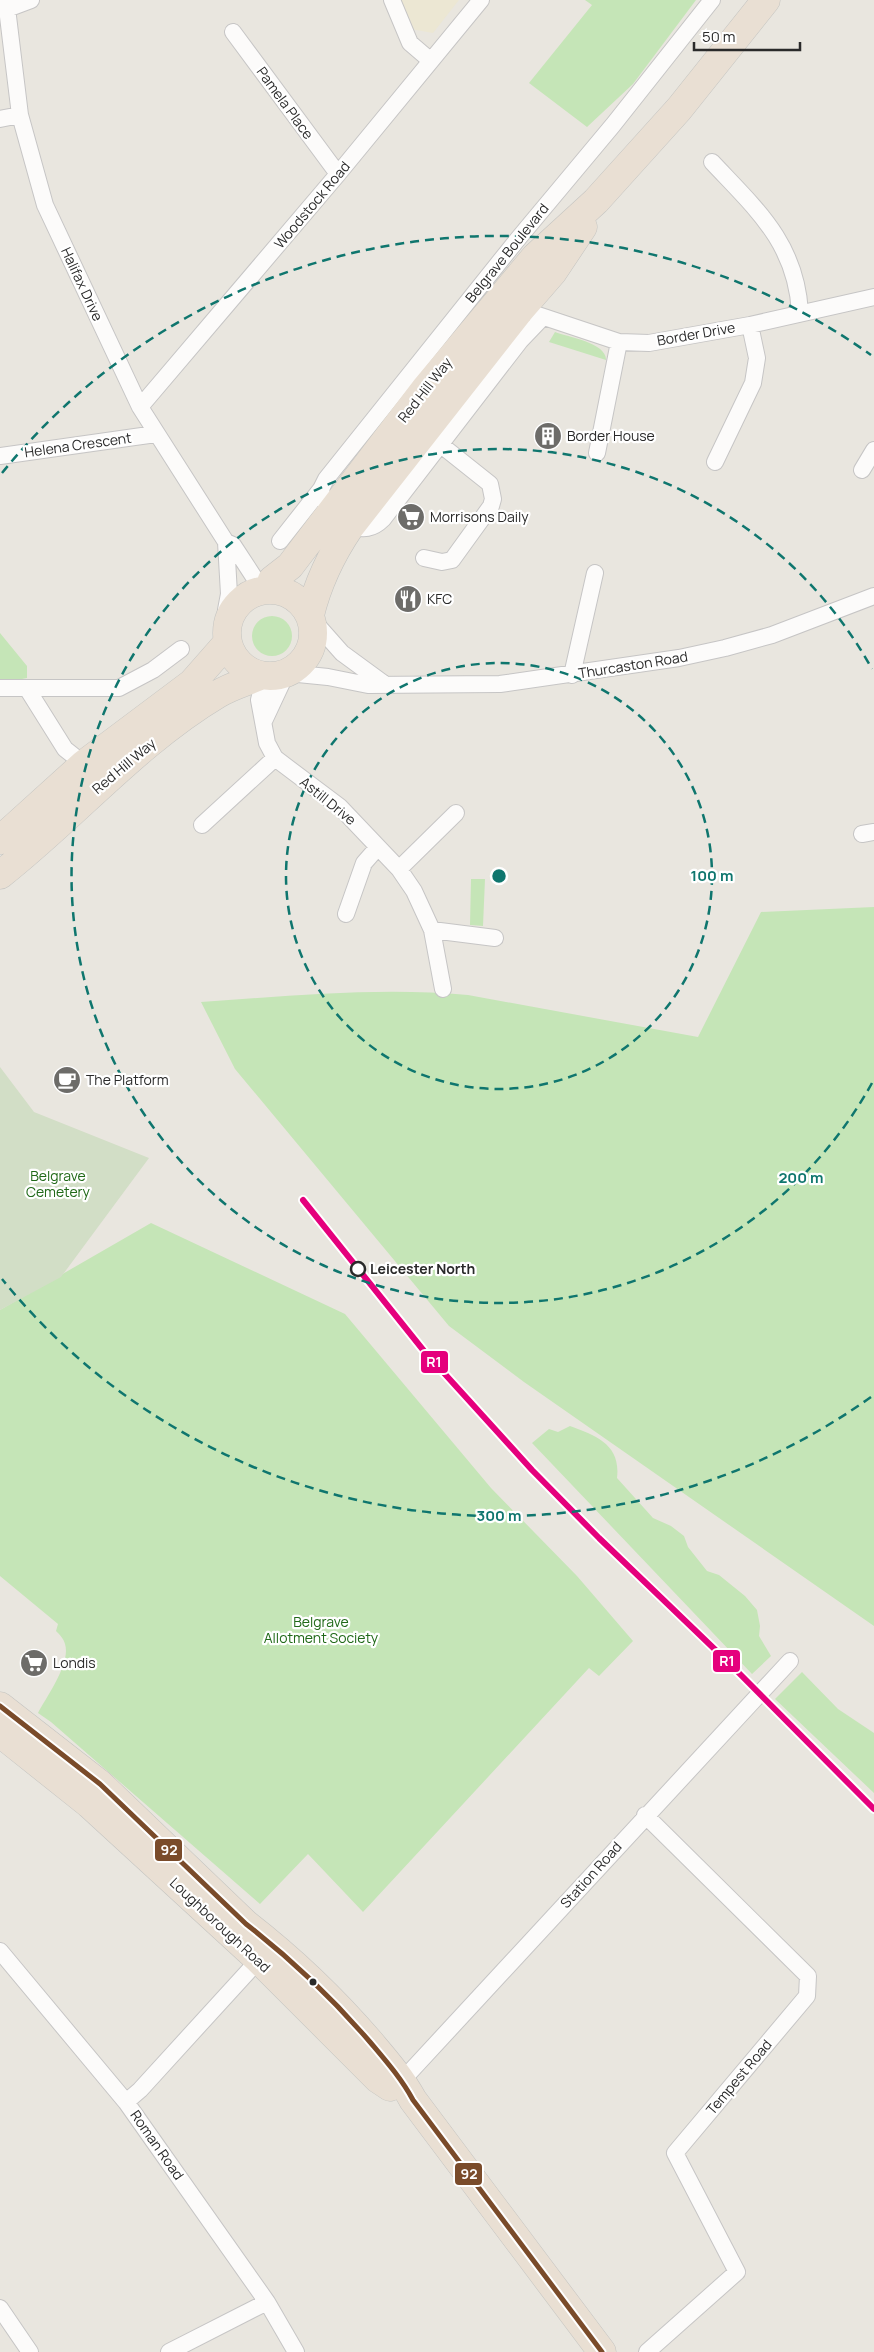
<svg xmlns="http://www.w3.org/2000/svg" width="874" height="2352" viewBox="0 0 874 2352" font-family="Manrope,sans-serif">
<style>
.education{fill:#ece7d3}
.green{fill:#c5e5b7}
.cemetery{fill:#d2dec6}
.lines{fill:none;stroke-linecap:round;stroke-linejoin:round}
.street-casing{stroke:#c6c5c5;stroke-width:18}
.highway-casing{stroke:#c4c4c1;stroke-width:29}
.street{stroke:#fcfbfa;stroke-width:16}
.highway{stroke:#e9dfd3;stroke-width:28}
.bus-1-casing{stroke:#fff;stroke-width:9}
.bus-1{stroke:#7a4b2a;stroke-width:5}
.rail-1-casing{stroke:#fff;stroke-width:10}
.rail-1{stroke:#e5007d;stroke-width:6}
.ring{fill:none;stroke:#0f766e;stroke-width:2.5;stroke-dasharray:9 6}
.stop-dot{fill:#fff;stroke:#2a2a2a;stroke-width:2.5}
.bus-dot{fill:#2a2a2a;stroke:#fff;stroke-width:2}
.labels{text-anchor:middle;stroke-width:4.5;stroke-linejoin:round;paint-order:stroke}
.street-label{font-size:14px;fill:#2a2a2a;stroke:#fff}
.poi-label{font-size:14px;fill:#2a2a2a;stroke:#fff;text-anchor:start}
.park-label{font-size:14px;fill:#206918;stroke:#fff}
.stop-label{font-size:14px;font-weight:bold;fill:#2a2a2a;stroke:#fff;text-anchor:start}
.centre{fill:#0f766e;stroke:#fff;stroke-width:2.5}
.ring-label{font-size:15px;text-anchor:middle;font-weight:bold;fill:#0f766e;stroke:#fff;stroke-width:4.5;stroke-linejoin:round;paint-order:stroke}
.line-badge{stroke:#fff;stroke-width:2}
.badge-label{font-size:14px;text-anchor:middle;font-weight:bold;fill:#fff}
</style>
<rect width="100%" height="100%" fill="#e9e6df"/>
<!-- education -->
<path class="education" d="M 400,0 L 459,0 L 433,33 L 411,29 Z"/>
<!-- green -->
<path class="green" d="M 585,0 L 696,0 L 633,84 L 587,127 L 529,83 L 592,5 Z
M 555,332 C 568,337 607,343 606,360 L 549,342 Z
M252 636a20 20 0 1 1 40 0a20 20 0 1 1-40 0Z
M 0,633 L 27,666 L 27,678 L 7,682 L 0,681 Z
M 471,879 L 485,879 L 483,926 L 470,925 Z
M 874,907 L 874,1626 L 524,1382 L 449,1326 L 235,1069 L 201,1002 C 290,996 379,987 468,995 L 698,1037 L 761,912 Z
M 151,1223 L 345,1314 L 491,1488 L 577,1576 L 633,1641 L 599,1676 L 589,1668 L 363,1912 L 308,1854 L 260,1904 L 51,1722 L 38,1713 C 47,1696 71,1663 65,1644 C 64,1639 59,1634 56,1631 L 58,1624 L 0,1576 L 0,1310 Z
M 570,1426 C 597,1436 621,1445 617,1478 L 653,1518 L 671,1526 L 684,1536 L 688,1547 L 707,1571 L 719,1575 L 745,1596 L 757,1610 L 760,1626 L 759,1636 L 771,1656 L 752,1674 L 532,1443 L 549,1429 L 558,1432 Z
M 802,1672 L 838,1709 L 874,1733 L 874,1793 L 775,1699 Z"/>
<!-- cemetery -->
<path class="cemetery" d="M 0,1067 L 34,1112 L 149,1158 L 61,1277 L 0,1310 Z"/>
<g class="lines">
<!-- street casing -->
<g class="street-casing">
<path id="street" d="M 6,0 L 20,115 L 45,205 L 140,407 L 226,542 L 233,545 L 263,591
M 392,0 L 410,43 L 431,61
M 7,9 L 31,0
M 233,32 L 338,174
M 0,119 L 20,115
M 712,162 C 756,209 796,243 800,312
M 514,307 L 619,342 L 649,343 L 750,325 L 874,297
M 140,407 L 338,174 L 481,0
M 597,453 L 619,342
M 0,456 L 156,434
M 715,462 L 753,383 L 757,358 L 750,325
M 862,470 L 874,450
M 333,509 L 323,499 L 321,489 L 326,479 L 517,240 L 613,125 L 712,0
M 350,527 C 364,529 372,530 383,519 L 520,341 L 542,318
M 280,541 L 321,489
M 226,542 L 229,594 L 226,610 L 230,618
M 424,558 L 442,562 L 452,560 L 491,506 L 493,499 L 490,484 L 441,445
M 311,618 L 342,653 L 383,683
M 288,673 L 328,677 L 368,685 L 500,684 L 679,658 L 725,648 L 772,635 L 874,596
M 572,675 L 595,573
M 265,676 L 259,700 L 267,743 L 275,758 L 340,807 L 399,869 L 414,891 L 432,930 L 443,989
M 0,688 L 119,688 L 153,670 L 181,649
M 28,690 L 65,749 L 84,764
M 264,721 L 286,674
M 202,825 L 275,758
M 862,834 L 874,832
M 399,869 L 456,813
M 346,914 L 364,863 L 378,847
M 432,930 L 495,938
M 645,1815 L 808,1976 L 807,1996 L 675,2153 L 737,2272 L 647,2352
M 0,1951 L 126,2102 L 267,2302 L 296,2352
M 397,2086 L 790,1661
M 126,2102 L 140,2090 L 264,1954
M 0,2308 L 30,2352
M 169,2352 L 267,2302"/>
</g>
<!-- highway casing -->
<g class="highway-casing">
<path id="highway" d="M227 633a43 43 0 1 1 86 0a43 43 0 1 1-86 0Z
M 268,590 L 272,580 L 290,566 L 425,389 L 535,257 L 596,201 L 679,109 L 766,0
M 310,615 C 318,582 331,555 350,527 L 520,310 L 553,272 L 583,227
M 0,840 L 84,764 L 192,683 L 228,642
M 0,875 C 74,817 136,743 218,694 C 231,686 246,682 260,676
M 0,1706 L 100,1784 L 246,1924 C 291,1959 333,1999 370,2042 C 386,2061 401,2078 413,2100 L 602,2352
M 0,1733 L 89,1804 L 259,1960 L 378,2079 L 390,2087"/>
</g>
<!-- street -->
<use href="#street" class="street"/>
<!-- highway -->
<use href="#highway" class="highway"/>
<!-- bus-1 casing -->
<g class="bus-1-casing">
<path id="bus-1" d="M 0,1706 L 100,1784 L 246,1924 C 291,1959 333,1999 370,2042 C 386,2061 401,2078 413,2100 L 602,2352"/>
</g>
<!-- bus-1 -->
<use href="#bus-1" class="bus-1"/>
<!-- rail-1 casing -->
<g class="rail-1-casing">
<path id="rail-1" d="M 303,1200 L 424,1351 L 532,1470 L 599,1538 L 728,1662 L 874,1809"/>
</g>
<!-- rail-1 -->
<use href="#rail-1" class="rail-1"/>
</g>
<!-- distance rings -->
<g class="ring">
<circle cx="499" cy="876" r="213"/>
<path d="M872 1083A427 427 0 1 1 872 669"/>
<path d="M871 1397A640 640 0 0 1 2 1279M2 473A640 640 0 0 1 871 355"/>
</g>
<!-- icons -->
<defs>
<g id="building-disc" transform="scale(1.4375)"><circle r="9.5" fill="#6d6c69" stroke="#fff"/><path d="M-4-6H4V6H1V3H-1V6H-4ZM-2.5-4.3h1.7v1.8h-1.7ZM.8-4.3h1.7v1.8H.8ZM-2.5-1h1.7V.8h-1.7ZM.8-1h1.7V.8H.8Z" fill="#fff"/></g>
<g id="supermarket-disc" transform="scale(1.4375)"><circle r="9.5" fill="#6d6c69" stroke="#fff"/><path d="M-6-5.5h2.5l.6 2H6L4.5 2H-2.5L-4.4-4H-6ZM-1.5 3.2a1.3 1.3 0 1 0 .1 0ZM3 3.2a1.3 1.3 0 1 0 .1 0Z" fill="#fff"/></g>
<g id="restaurant-disc" transform="scale(1.4375)"><circle r="9.5" fill="#6d6c69" stroke="#fff"/><path d="M-5-6h1v4h1v-4h1v4h1v-4h1v5L-1.5 .5V6h-2V.5L-5-1ZM5-6V6H3V1.5H1.5Q1.5-4 5-6Z" fill="#fff"/></g>
<g id="cafe-disc" transform="scale(1.4375)"><circle r="9.5" fill="#6d6c69" stroke="#fff"/><path d="M-5.5-4.5H6V0H3Q3 3.5 0 3.5H-2.5Q-5.5 3.5-5.5 0ZM3-3.2v2h1.7v-2ZM-6 4.5H4V6H-6Z" fill="#fff"/></g>
</defs>
<g fill-rule="evenodd">
<use href="#building-disc" x="548" y="436"/>
<use href="#supermarket-disc" x="411" y="517"/>
<use href="#restaurant-disc" x="408" y="599"/>
<use href="#cafe-disc" x="67" y="1080"/>
<use href="#supermarket-disc" x="34" y="1663"/>
</g>
<!-- markers -->
<circle class="stop-dot" cx="358" cy="1269" r="7"/>
<circle class="bus-dot" cx="313" cy="1982" r="4.5"/>
<g class="labels">
<!-- street labels -->
<g class="street-label">
<text transform="translate(285 103) rotate(54)" y="5">Pamela Place</text>
<text transform="translate(312 205) rotate(-50)" y="5">Woodstock Road</text>
<text transform="translate(507 253) rotate(-51)" y="5">Belgrave Boulevard</text>
<text transform="translate(82 284) rotate(65)" y="5">Halifax Drive</text>
<text transform="translate(696 334) rotate(-10)" y="5">Border Drive</text>
<text transform="translate(425 390) rotate(-52)" y="5">Red Hill Way</text>
<text transform="translate(78 445) rotate(-8)" y="5">Helena Crescent</text>
<text transform="translate(633 665) rotate(-9)" y="5">Thurcaston Road</text>
<text transform="translate(124 766) rotate(-40)" y="5">Red Hill Way</text>
<text transform="translate(328 801) rotate(39)" y="5">Astill Drive</text>
<text transform="translate(591 1875) rotate(-48)" y="5">Station Road</text>
<text transform="translate(220 1925) rotate(43)" y="5">Loughborough Road</text>
<text transform="translate(739 2077) rotate(-50)" y="5">Tempest Road</text>
<text transform="translate(157 2145) rotate(55)" y="5">Roman Road</text>
</g>
<!-- poi labels -->
<g class="poi-label">
<text x="567" y="441">Border House</text>
<text x="430" y="522">Morrisons Daily</text>
<text x="427" y="604">KFC</text>
<text x="86" y="1085">The Platform</text>
<text x="53" y="1668">Londis</text>
</g>
<!-- park labels -->
<g class="park-label">
<text x="58" y="1181">Belgrave<tspan x="58" dy="16">Cemetery</tspan></text>
<text x="321" y="1627">Belgrave<tspan x="321" dy="16">Allotment Society</tspan></text>
</g>
<!-- stop labels -->
<g class="stop-label">
<text x="370" y="1274">Leicester North</text>
</g>
</g>
<circle cx="499" cy="876" r="8" class="centre"/>
<g class="ring-label">
<text x="712" y="881">100 m</text>
<text x="801" y="1183">200 m</text>
<text x="499" y="1521">300 m</text>
</g>
<g class="line-badge">
<rect x="420" y="1350" width="29" height="24" rx="5" fill="#e5007d"/>
<rect x="712" y="1649" width="29" height="24" rx="5" fill="#e5007d"/>
<rect x="154" y="1838" width="29" height="24" rx="5" fill="#7a4b2a"/>
<rect x="454" y="2162" width="29" height="24" rx="5" fill="#7a4b2a"/>
</g>
<g class="badge-label">
<text x="434" y="1367">R1</text>
<text x="727" y="1666">R1</text>
<text x="169" y="1855">92</text>
<text x="469" y="2179">92</text>
</g>
<!-- scale -->
<path d="M694 42v8h106v-8" fill="none" stroke="#2a2a2a" stroke-width="2.5"/>
<text x="702" y="42" font-size="15" fill="#2a2a2a" stroke="#ffffff" stroke-width="4" paint-order="stroke">50 m</text>
</svg>
